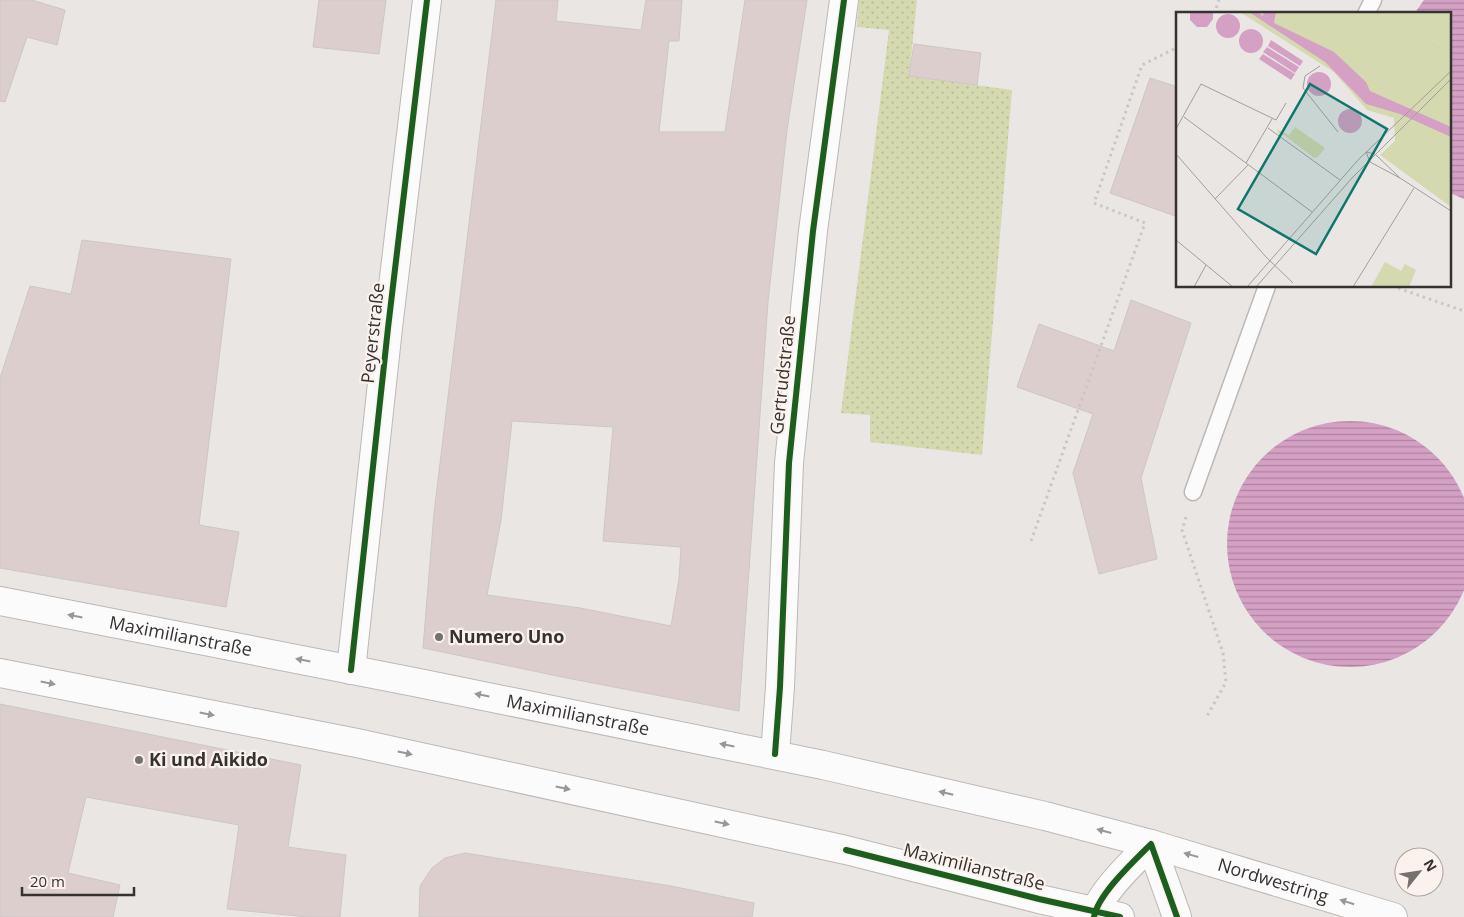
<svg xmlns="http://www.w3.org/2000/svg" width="1464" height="917" viewBox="0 0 1464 917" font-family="'Open Sans',sans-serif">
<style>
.grass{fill:url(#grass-dots)}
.water{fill:url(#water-rules)}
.building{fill:#ddcece;stroke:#cbc7c6;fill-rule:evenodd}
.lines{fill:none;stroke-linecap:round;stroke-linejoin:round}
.service-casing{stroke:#bcb8b6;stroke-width:19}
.minor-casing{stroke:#bcb8b6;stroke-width:30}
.tertiary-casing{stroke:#bcb8b6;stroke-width:30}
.primary-casing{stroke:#bcb8b6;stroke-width:30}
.path{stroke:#c9c7c5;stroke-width:3;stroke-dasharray:2.5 4;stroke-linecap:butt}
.service{stroke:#fcfbfb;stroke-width:16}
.minor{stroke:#fcfbfb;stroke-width:28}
.tertiary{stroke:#fcfbfb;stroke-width:28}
.primary{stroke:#fcfbfb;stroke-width:28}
.cycleway-casing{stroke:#fbf2ed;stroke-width:9}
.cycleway{stroke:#1b5e20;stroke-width:6}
.oneway{fill:#999696}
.poi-dot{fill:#75716f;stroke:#fbf2ed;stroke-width:2}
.labels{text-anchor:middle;stroke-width:4.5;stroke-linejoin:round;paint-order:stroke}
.street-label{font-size:18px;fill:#363230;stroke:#fbf2ed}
.poi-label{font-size:18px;font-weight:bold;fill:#363230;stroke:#fbf2ed;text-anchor:start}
.inset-road{fill:none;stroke:#a29e9c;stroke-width:1}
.view{fill:#0f766e;fill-opacity:0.15;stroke:#0f766e;stroke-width:2.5}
.inset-edge{fill:none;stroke:#363230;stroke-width:2.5}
</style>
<defs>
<pattern id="grass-dots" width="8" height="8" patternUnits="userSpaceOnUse" patternTransform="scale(1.25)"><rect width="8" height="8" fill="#d5d9af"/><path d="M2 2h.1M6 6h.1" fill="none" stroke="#b7bb97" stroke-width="1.8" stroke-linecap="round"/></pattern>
<pattern id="water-rules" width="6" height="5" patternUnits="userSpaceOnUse" patternTransform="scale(1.25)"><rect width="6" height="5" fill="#d4a0c4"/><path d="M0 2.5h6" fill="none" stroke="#ad83a0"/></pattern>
</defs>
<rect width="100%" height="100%" fill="#eae6e4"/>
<!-- grass -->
<path class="grass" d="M 859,0 L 917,0 L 909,76 L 1012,90 L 982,455 L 870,442 L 870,415 L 841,413 L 889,30 L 857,27 Z"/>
<!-- water -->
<path class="water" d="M 1424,0 L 1464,0 L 1464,199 L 1450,193 L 1450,14 L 1414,14 Z
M1227 544a123 123 0 1 1 246 0a123 123 0 1 1-246 0Z"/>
<!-- building -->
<path class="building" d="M 0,0 L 32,0 L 65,10 L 57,45 L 27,37 L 5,102 L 0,101 Z
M 319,0 L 386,0 L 379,54 L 313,47 Z
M 496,0 L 558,0 L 556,21 L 641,30 L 646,0 L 682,0 L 679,41 L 669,41 L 659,132 L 725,132 L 745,0 L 807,0 L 787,130 L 768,302 L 739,711 L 567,678 L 423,648 L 434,513 ZM 512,421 L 613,427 L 603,541 L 681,547 L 679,579 L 671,626 L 580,608 L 487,595 L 501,520 Z
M 914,44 L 981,53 L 977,85 L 909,76 Z
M 1150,78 L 1178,87 L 1178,217 L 1110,193 Z
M 82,240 L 231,259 L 199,525 L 239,532 L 226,607 L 0,568 L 0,378 L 30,286 L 71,294 Z
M 1131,300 L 1191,323 L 1141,478 L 1157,559 L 1099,574 L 1073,473 L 1093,414 L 1017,387 L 1039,324 L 1114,351 Z
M 0,704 L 301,765 L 288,847 L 346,855 L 340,917 L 308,917 L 227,909 L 239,825 L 86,797 L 68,873 L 120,885 L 113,917 L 0,917 Z
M 465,853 L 671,886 L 754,903 L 752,917 L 419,917 L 420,886 L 432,868 L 445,858 Z"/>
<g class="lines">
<!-- service casing -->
<g class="service-casing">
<path id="service" d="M 1366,14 L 1373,0
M 1193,492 L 1267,286"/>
</g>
<!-- minor casing -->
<g class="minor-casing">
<path id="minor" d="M 351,670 L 388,328 L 427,0
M 775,754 L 780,687 L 789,463 L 813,231 L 844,0"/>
</g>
<!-- tertiary casing -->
<g class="tertiary-casing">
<path id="tertiary" d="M 1094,917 C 1098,894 1135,860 1151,844 L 1177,917"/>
</g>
<!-- primary casing -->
<g class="primary-casing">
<g id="primary">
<path id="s1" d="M 0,601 L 414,682 L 823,765 L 1045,816 L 1151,844 L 1393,917"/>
<path d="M 0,673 L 357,743 L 846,850 L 1039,899 L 1120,917"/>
</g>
</g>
<!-- path -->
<path class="path" d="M 1214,14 L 1219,0
M 1392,286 L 1464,311
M 1186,517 L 1182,530 L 1223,653 L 1226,682 L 1206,718
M 1031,541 L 1145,223 L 1094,203 L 1142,65 L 1178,47"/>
<!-- service -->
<use href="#service" class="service"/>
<!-- minor -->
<use href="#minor" class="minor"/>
<!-- tertiary -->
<use href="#tertiary" class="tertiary"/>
<!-- primary -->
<use href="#primary" class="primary"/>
<!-- cycleway casing -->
<g class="cycleway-casing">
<path id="cycleway" d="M 351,670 L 388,328 L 427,0
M 775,754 L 780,687 L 789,463 L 813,231 L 844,0
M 846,850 L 1039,899 L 1120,917
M 1094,917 C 1098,894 1135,860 1151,844 L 1177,917"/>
</g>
<!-- cycleway -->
<use href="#cycleway" class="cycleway"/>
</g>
<!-- one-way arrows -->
<defs><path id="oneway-solid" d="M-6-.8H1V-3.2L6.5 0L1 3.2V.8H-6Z" transform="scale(1.25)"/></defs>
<g class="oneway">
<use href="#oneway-solid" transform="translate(75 616) rotate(-169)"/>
<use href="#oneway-solid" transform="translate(303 660) rotate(-169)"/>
<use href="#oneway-solid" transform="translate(48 683) rotate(11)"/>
<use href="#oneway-solid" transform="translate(482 695) rotate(-169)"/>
<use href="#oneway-solid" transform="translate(207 714) rotate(11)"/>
<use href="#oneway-solid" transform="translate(727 745) rotate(-169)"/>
<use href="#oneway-solid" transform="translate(405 753) rotate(12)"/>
<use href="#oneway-solid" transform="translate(563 788) rotate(12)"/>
<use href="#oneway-solid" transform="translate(946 793) rotate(-167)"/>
<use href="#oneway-solid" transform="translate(722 823) rotate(12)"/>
<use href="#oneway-solid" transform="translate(1104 831) rotate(-165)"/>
<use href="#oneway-solid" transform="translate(1191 855) rotate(-164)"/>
<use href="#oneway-solid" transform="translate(1347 902) rotate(-163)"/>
</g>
<!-- markers -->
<g class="poi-dot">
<circle cx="439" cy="637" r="5"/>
<circle cx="139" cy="760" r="5"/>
</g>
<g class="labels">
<!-- street labels -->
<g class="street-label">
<text transform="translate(373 333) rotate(-84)" y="6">Peyerstraße</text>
<text transform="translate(783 375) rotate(-84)" y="6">Gertrudstraße</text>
<text dy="6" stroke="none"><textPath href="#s1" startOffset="184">Maximilianstraße</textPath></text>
<text dy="6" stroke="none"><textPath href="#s1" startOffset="589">Maximilianstraße</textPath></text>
<text transform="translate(974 867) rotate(14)" y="6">Maximilianstraße</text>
<text dy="6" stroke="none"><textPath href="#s1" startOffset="1304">Nordwestring</textPath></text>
</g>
<!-- poi labels -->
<g class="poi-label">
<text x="449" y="643">Numero Uno</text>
<text x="149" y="766">Ki und Aikido</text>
</g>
</g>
<!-- overview -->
<g transform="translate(1176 12)">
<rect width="275" height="275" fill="#eae6e4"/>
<path d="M 119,115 L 149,136 L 142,145 L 138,146 L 108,123 L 103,123 L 101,117 L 113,123 Z" fill="#d5d9af"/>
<path d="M 202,0 L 275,0 L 275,36 L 236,20 Z" fill="#d5d9af"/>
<path d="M 64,0 L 202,0 L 236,20 L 275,36 L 275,195 L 204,143 L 219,129 L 218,106 L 191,98 L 158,60 Z" fill="#d5d9af"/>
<path d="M 209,250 L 225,259 L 229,252 L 240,258 L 233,275 L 195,275 Z" fill="#d5d9af"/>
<path d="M 14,0 L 37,0 L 37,7 L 31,15 L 21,15 L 14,8 ZM 73,0 L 82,0 L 87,4 L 88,0 L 100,0 L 98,11 L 158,40 L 190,70 L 194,79 L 275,115 L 275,125 L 224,102 L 190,92 L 149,50 ZM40 14a12 12 0 1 1 24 0a12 12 0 1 1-24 0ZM63 29a12 12 0 1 1 24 0a12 12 0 1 1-24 0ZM 95,28 L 127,49 L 124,54 L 92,34 ZM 91,35 L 123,55 L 119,61 L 87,40 ZM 87,42 L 119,62 L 115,68 L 83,47 ZM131 72a12 12 0 1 1 24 0a12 12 0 1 1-24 0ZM162 109a12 12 0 1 1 24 0a12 12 0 1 1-24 0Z" fill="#d4a0c4"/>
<path class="inset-road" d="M 144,54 L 129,64 L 127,76 L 162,120M 8,105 L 136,200M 92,116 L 164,168M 0,117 L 25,72 L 100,108 L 110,91M 0,142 L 90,245 L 117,271M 70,151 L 96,107M 224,166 L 194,150 L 190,140 L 199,142 L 224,166 L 275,199M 39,187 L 72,153M 0,228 L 57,275M 18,275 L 30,253M 71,275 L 182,148 L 275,59M 80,275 L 176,166 L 275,67M 177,275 L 238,176"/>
<path class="view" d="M 134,72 L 211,117 L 140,242 L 62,197 Z"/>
<rect width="275" height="275" class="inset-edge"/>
</g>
<!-- north arrow -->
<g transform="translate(1419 872) rotate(60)"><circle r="24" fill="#fbf2ed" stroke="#aca5a1"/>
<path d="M0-4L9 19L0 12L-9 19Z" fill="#75716f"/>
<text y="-8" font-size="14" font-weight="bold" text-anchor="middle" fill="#363230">N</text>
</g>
<!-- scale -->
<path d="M22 887v8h112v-8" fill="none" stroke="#363230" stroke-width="2.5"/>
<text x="30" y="887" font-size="15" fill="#363230" stroke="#fbf2ed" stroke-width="4" paint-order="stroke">20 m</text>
</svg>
